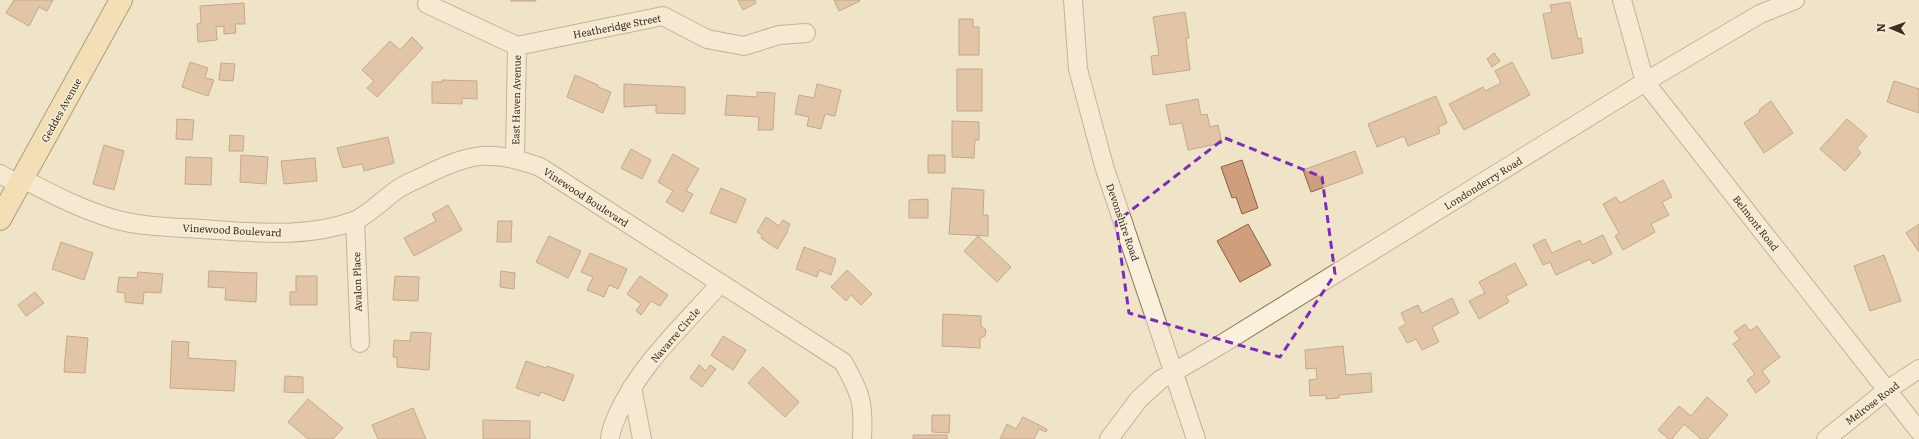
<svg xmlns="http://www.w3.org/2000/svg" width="1919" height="439" viewBox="0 0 1919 439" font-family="Literata,serif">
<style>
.building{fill:#cf9f7d;stroke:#8d5f41}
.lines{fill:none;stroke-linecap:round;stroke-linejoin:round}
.minor-casing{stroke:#8d765c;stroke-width:20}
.major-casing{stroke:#5b4430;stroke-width:24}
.minor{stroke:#faf1dc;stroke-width:18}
.major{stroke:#f3d9a0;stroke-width:22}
.marked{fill:none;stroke:#7b2cbf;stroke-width:3;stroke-dasharray:8 5;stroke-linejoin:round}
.labels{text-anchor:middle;stroke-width:3;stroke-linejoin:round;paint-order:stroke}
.street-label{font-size:10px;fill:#3d2e20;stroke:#f7eed8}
</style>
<rect width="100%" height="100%" fill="#f0e4c8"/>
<!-- building -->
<path class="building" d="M 14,0 L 53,0 L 47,11 L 39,7 L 29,26 L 6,13 Z
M 511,0 L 536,0 L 536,1 L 511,1 Z
M 738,0 L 755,0 L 756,3 L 743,10 Z
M 834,0 L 859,0 L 860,1 L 839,11 Z
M 1570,2 L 1578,39 L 1581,38 L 1583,53 L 1552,59 L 1543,14 L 1552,12 L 1550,5 Z
M 244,3 L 245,24 L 235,24 L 236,33 L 224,34 L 224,26 L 216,27 L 217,40 L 198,42 L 197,24 L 201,23 L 200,6 Z
M 1185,12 L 1189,38 L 1186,38 L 1190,70 L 1153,75 L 1151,56 L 1159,55 L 1153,17 Z
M 959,19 L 973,19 L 973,27 L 979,27 L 979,55 L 959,55 Z
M 412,37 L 423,48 L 377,97 L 367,88 L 374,81 L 362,70 L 390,41 L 400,50 Z
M 1494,53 L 1500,61 L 1492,67 L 1487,59 Z
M 190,62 L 208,68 L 205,78 L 214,80 L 208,96 L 182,87 Z
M 1512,62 L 1530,95 L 1464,130 L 1449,104 L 1483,87 L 1485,91 L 1501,83 L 1495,71 Z
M 221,63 L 235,64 L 233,81 L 219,80 Z
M 957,69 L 982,69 L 982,111 L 957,111 Z
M 575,75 L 598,85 L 598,87 L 611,92 L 603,113 L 567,97 Z
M 442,80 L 477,81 L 477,99 L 462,98 L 462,104 L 432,103 L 432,82 L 442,82 Z
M 1894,81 L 1919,89 L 1919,113 L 1887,102 Z
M 624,84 L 685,87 L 685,114 L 656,113 L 656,105 L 624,107 Z
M 817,84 L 841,90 L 835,116 L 825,114 L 821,129 L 807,126 L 809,117 L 795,114 L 799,95 L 814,98 Z
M 757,92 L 775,93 L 773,130 L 758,130 L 759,117 L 725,115 L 727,95 L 757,97 Z
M 1436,96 L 1447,123 L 1438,127 L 1440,133 L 1408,146 L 1404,136 L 1377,147 L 1368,124 Z
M 1198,99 L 1201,115 L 1207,114 L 1210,127 L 1218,125 L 1222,143 L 1188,150 L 1182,123 L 1170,125 L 1166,105 Z
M 1771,101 L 1793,133 L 1764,153 L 1744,123 L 1760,112 L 1759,110 Z
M 177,119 L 194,120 L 192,140 L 176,139 Z
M 1847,119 L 1867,136 L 1857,148 L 1861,153 L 1845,171 L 1820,149 Z
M 952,121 L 979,122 L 979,140 L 975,140 L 974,158 L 952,157 Z
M 230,135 L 244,136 L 243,151 L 229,151 Z
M 388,137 L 394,163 L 364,171 L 362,164 L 343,168 L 337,148 Z
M 104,145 L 124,151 L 114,190 L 93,184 Z
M 631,149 L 651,160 L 642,179 L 621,168 Z
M 1355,151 L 1363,173 L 1311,192 L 1303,170 Z
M 673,154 L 699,169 L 686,191 L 693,194 L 683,212 L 666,202 L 673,191 L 658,182 Z
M 241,155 L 268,157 L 266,184 L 240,182 Z
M 928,155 L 945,155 L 945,173 L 928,173 Z
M 186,157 L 212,158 L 211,185 L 185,184 Z
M 315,158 L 317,181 L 284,184 L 281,161 Z
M 1242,160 L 1258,208 L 1242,214 L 1236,197 L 1232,198 L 1221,167 Z
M 1663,180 L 1672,197 L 1662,202 L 1669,215 L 1651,224 L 1655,232 L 1623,250 L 1615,236 L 1619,233 L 1603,204 L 1616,197 L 1620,203 Z
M 721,188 L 746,199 L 736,223 L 710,213 Z
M 952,188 L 984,190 L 983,215 L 988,215 L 988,236 L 949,234 Z
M 928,199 L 928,218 L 909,218 L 909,200 Z
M 448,205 L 462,230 L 414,256 L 404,238 L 436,221 L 432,214 Z
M 766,217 L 779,226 L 783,220 L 790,224 L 787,230 L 788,231 L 777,249 L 761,238 L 762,235 L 757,232 Z
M 498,221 L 512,221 L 511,242 L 497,242 Z
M 1248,224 L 1271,265 L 1240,282 L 1217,241 Z
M 1919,224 L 1919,252 L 1906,233 Z
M 1603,235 L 1612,254 L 1593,264 L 1590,259 L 1556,275 L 1550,262 L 1543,265 L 1533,245 L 1545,239 L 1552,253 L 1580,240 L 1582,245 Z
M 549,236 L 581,251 L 568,278 L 536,262 Z
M 978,236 L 1011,267 L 997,282 L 964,251 Z
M 61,242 L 93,253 L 84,280 L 52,269 Z
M 804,247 L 836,259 L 831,275 L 819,270 L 817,277 L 796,269 Z
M 590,253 L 627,269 L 618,289 L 609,285 L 604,297 L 587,290 L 593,277 L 581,272 Z
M 1884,255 L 1901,301 L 1870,311 L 1854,266 Z
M 1515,263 L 1527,285 L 1506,296 L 1509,302 L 1479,319 L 1469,301 L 1485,293 L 1479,282 Z
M 847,270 L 872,294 L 861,305 L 851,295 L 846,301 L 831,287 Z
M 209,271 L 257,273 L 256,302 L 225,300 L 226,288 L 208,287 Z
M 501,271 L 515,273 L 514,289 L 500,287 Z
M 138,272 L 163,274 L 161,293 L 144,292 L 143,304 L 125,302 L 125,293 L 117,292 L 119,277 L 137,278 Z
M 296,276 L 317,276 L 317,305 L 290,305 L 290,292 L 296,292 Z
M 395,276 L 419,277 L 418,301 L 393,300 Z
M 640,276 L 668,295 L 660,306 L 651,301 L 641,315 L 636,311 L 641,304 L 627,294 Z
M 35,292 L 44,303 L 26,316 L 18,305 Z
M 1452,298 L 1459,313 L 1432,327 L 1439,342 L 1422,350 L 1416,339 L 1407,343 L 1399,328 L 1406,324 L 1401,313 L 1418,305 L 1422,313 Z
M 943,314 L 981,316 L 981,326 L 986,330 L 985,336 L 980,338 L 980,348 L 942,346 Z
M 1745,324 L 1750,331 L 1757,326 L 1780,357 L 1762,371 L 1770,382 L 1756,393 L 1747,380 L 1755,374 L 1733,344 L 1740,339 L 1734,332 Z
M 411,332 L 431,333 L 429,370 L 397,367 L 397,357 L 393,357 L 394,340 L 410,341 Z
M 67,336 L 88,338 L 85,373 L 64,372 Z
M 723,336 L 746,350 L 733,370 L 711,355 Z
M 172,341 L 189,342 L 188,358 L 236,361 L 234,391 L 170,388 Z
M 1343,346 L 1346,375 L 1371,373 L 1372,392 L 1339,395 L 1339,398 L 1326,399 L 1326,395 L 1310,396 L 1309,380 L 1317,379 L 1316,368 L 1306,369 L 1305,350 Z
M 526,361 L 546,368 L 547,366 L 574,375 L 564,401 L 541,392 L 539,396 L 516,388 Z
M 699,365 L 706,371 L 710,365 L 716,369 L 702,387 L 690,378 Z
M 763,367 L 799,402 L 785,417 L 748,383 Z
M 285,376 L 303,377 L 303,393 L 284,392 Z
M 1707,397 L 1728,415 L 1707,439 L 1701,439 L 1684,424 L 1672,439 L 1669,439 L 1658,430 L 1679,406 L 1691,416 Z
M 308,399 L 343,428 L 333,439 L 308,439 L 288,422 Z
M 413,408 L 426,439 L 378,439 L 372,425 Z
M 932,415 L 950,415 L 949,433 L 932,432 Z
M 1023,417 L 1047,429 L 1046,432 L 1039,429 L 1034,439 L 1000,439 L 1007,424 L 1016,429 Z
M 483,420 L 530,421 L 530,439 L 483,439 Z
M 913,435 L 947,435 L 947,439 L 913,439 Z"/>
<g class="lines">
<!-- minor casing -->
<g class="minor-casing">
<path id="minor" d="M 1073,0 L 1078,69 L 1104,166 L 1196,439
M 1622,0 L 1645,82 L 1919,431
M 427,4 L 517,46
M 517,46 L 663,16 L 707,39 L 744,46 L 779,35 L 806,33
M 515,158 L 517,46
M 0,174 L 20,185
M 23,179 C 52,194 82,210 114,219 C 142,227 172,227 201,229 C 252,232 305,239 354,221 C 367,216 386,197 398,189 C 407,183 418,179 428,174 C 472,152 493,150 540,167 L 843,362 C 861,394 864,402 862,439
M 355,221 L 360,343
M 632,387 L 642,439
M 610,439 C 610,431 614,424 617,416 C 639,365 684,325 720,284
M 1109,439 L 1139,399 L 1160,380 L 1222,344 L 1645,82 L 1760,14 L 1795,0
M 1826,439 L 1887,390 L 1919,369"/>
</g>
<!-- major casing -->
<g class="major-casing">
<path id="major" d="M 0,219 L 121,0"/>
</g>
<!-- minor -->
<use href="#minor" class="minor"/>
<!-- major -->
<use href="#major" class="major"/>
</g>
<!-- marked area -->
<path d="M0 0H1919V439H0ZM 1225,138 L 1322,177 L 1335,274 L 1280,357 L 1129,313 L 1116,222 Z" fill="#f0e4c8" fill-opacity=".55" fill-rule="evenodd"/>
<path class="marked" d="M 1225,138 L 1322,177 L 1335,274 L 1280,357 L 1129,313 L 1116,222 Z"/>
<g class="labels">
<!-- street labels -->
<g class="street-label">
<text transform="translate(617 26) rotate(-11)" y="4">Heatheridge Street</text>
<text transform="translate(516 100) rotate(-89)" y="4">East Haven Avenue</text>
<text transform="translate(61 110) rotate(-61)" y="4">Geddes Avenue</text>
<text transform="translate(1483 183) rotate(-32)" y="4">Londonderry Road</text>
<text transform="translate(586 197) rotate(33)" y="4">Vinewood Boulevard</text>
<text transform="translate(1123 222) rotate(71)" y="4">Devonshire Road</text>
<text transform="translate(1756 223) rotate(52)" y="4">Belmont Road</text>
<text transform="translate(232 230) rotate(3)" y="4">Vinewood Boulevard</text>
<text transform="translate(357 282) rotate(-92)" y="4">Avalon Place</text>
<text transform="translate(675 335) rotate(-49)" y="4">Navarre Circle</text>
<text transform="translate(1872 403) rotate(-37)" y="4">Melrose Road</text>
</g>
</g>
<!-- north arrow -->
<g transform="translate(1891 28) rotate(272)" stroke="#f7eed8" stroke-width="3" paint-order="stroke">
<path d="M0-3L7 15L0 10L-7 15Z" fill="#3d2e20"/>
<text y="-6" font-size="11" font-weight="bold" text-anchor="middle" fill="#3d2e20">N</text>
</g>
</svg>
